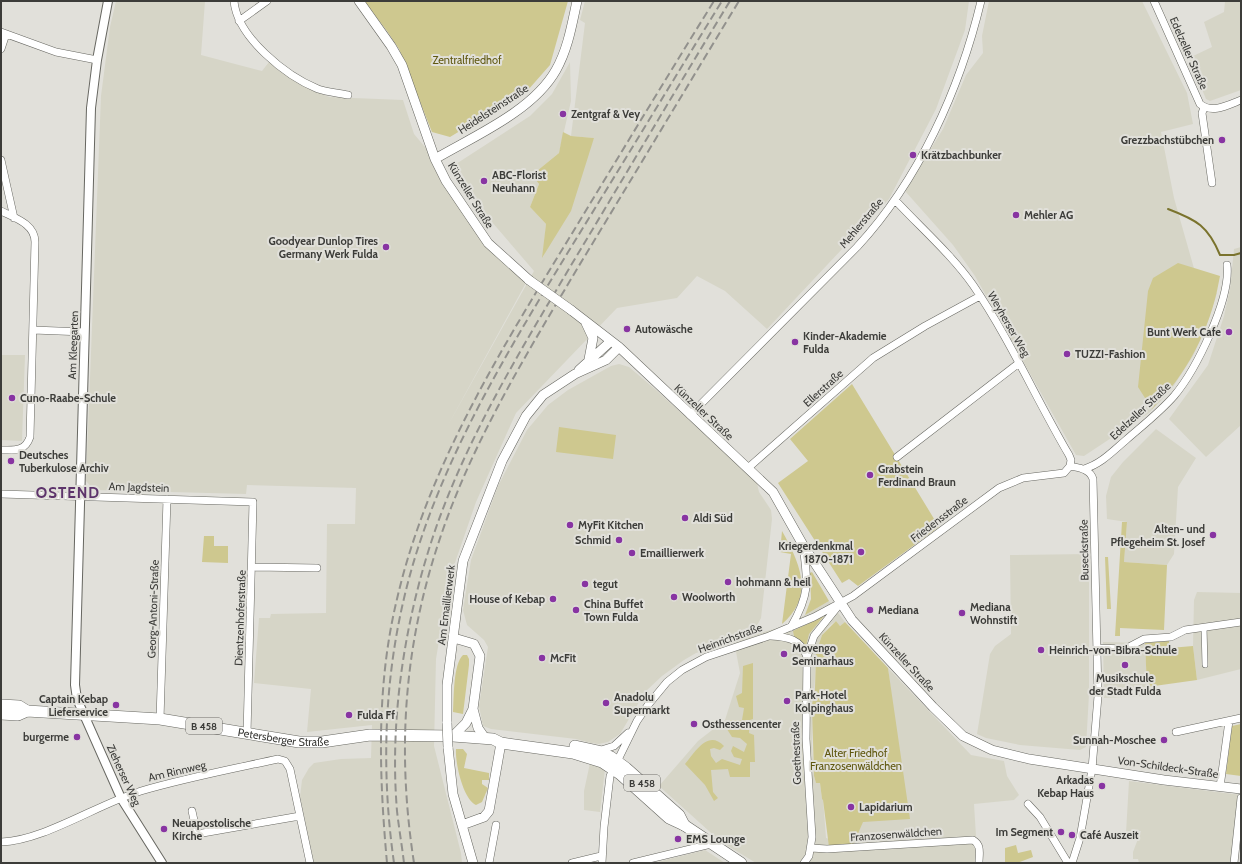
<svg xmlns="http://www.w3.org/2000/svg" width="1242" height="864" viewBox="0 0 1242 864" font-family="Cabin,sans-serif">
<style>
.built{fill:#d6d5c7}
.green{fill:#cec88f}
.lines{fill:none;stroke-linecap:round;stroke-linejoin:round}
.stream{stroke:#7a732d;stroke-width:2}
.pedestrian-casing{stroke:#676761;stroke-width:6}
.minor-casing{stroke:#676761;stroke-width:8}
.tertiary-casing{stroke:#676761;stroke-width:10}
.secondary-casing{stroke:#676761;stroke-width:10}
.primary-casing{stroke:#676761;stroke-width:12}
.pedestrian{stroke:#fff;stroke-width:5}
.minor{stroke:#fff;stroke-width:7}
.tertiary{stroke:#fff;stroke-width:8}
.secondary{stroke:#fff;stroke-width:9}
.primary{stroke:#fff;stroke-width:11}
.rail{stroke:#92918d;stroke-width:2;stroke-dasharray:8 4;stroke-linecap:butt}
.secondary-bridge-casing{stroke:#676761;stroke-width:10;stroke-linecap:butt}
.secondary-bridge{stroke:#fff;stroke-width:9}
.poi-dot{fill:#8834a2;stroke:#e1e0da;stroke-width:1.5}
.labels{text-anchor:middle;stroke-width:4;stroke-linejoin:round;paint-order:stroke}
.shield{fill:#e1e0da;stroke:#6e6d69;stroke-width:1}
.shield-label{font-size:10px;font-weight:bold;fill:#3c3c39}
.street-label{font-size:11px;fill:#3c3c39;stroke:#e1e0da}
.park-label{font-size:11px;fill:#5f570f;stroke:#e1e0da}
.poi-label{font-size:11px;font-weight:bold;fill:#3c3c39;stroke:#e1e0da;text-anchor:start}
.district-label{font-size:15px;font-weight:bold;letter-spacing:1px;fill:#5d346b;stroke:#e1e0da}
</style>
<rect width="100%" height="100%" fill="#e1e0da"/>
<!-- built -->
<path class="built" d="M 116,1 L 205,1 L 201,55 L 262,71 L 269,62 L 302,85 L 329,97 L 403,100 L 414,134 L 435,159 L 474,225 L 527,281 L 447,427 L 534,271 L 473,200 L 456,172 L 456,164 L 530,116 L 552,94 L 570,62 L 571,101 L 559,153 L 532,175 L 539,184 L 530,207 L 546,224 L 543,257 L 594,138 L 571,136 L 585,23 L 580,20 L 585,1 L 969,1 L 965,30 L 936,109 L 889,199 L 767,329 L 725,291 L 697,276 L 677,298 L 617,308 L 516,413 L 476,502 L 449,580 L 436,659 L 434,746 L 461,853 L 462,863 L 314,863 L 300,797 L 302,780 L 309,768 L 314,763 L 341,759 L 371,758 L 372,725 L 307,732 L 311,689 L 254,683 L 259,618 L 270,618 L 271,614 L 326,613 L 327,524 L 355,524 L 356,488 L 247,485 L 246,494 L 94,490 L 86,481 L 101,96 L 110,27 Z
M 989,1 L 1142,1 L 1187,93 L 1193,124 L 1161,132 L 1174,198 L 1195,272 L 1217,293 L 1205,330 L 1193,356 L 1171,390 L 1149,413 L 1084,456 L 1076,455 L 975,276 L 953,245 L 905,191 L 943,129 L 966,75 L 983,53 L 982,36 Z
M 1225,1 L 1241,1 L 1241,90 L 1210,101 L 1206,99 L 1189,58 L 1212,47 L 1204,22 L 1224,12 Z
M 1241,247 L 1241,425 L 1206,457 L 1169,419 L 1208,365 L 1224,316 L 1230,289 L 1234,249 Z
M 1,355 L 25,355 L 22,441 L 1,440 Z
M 619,364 L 629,367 L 656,390 L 746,472 L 757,483 L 759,492 L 771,510 L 772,519 L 761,618 L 752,635 L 786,626 L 829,601 L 845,622 L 840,626 L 836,621 L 829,626 L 822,635 L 816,653 L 812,746 L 814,776 L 816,783 L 820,783 L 822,799 L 823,799 L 826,838 L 853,845 L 896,733 L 888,668 L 971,755 L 1004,761 L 1007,776 L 1019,795 L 1014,800 L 974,804 L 976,836 L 975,863 L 756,863 L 720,841 L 659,786 L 698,741 L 725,720 L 740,673 L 734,641 L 696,653 L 684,660 L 662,676 L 645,692 L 620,734 L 608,742 L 599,744 L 591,743 L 576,739 L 491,729 L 483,726 L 479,706 L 488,647 L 484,640 L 467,625 L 463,610 L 471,560 L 498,486 L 527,430 L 548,405 L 568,390 L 611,366 Z
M 1156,429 L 1196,458 L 1178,487 L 1174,554 L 1167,565 L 1124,562 L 1127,522 L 1107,519 L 1106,496 L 1111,477 L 1123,462 Z
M 1089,554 L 1089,694 L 1086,747 L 1080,750 L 1020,745 L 986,738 L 977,734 L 990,654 L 995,646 L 1011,634 L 1010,555 Z
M 1197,592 L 1241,593 L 1241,669 L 1197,680 L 1193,646 L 1194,600 Z
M 1103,642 L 1145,643 L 1147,687 L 1144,696 L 1104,698 Z
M 590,763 L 605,769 L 600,812 L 584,810 L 584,791 Z
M 1129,781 L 1241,795 L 1237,863 L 1139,863 L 1138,859 L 1133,859 L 1133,852 L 1141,831 L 1126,833 Z
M 705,850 L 725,863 L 653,863 Z"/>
<!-- green -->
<path class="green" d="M 364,1 L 568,1 L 550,65 L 528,90 L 450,137 L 432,132 L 399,49 L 387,31 Z
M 563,132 L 571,136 L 594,138 L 571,211 L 542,258 L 546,224 L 530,207 L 539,184 L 532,175 L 559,153 Z
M 1178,263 L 1220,276 L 1219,281 C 1210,330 1187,374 1152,409 L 1138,387 L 1148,291 L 1153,278 Z
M 852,384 L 939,527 L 858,586 L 849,579 L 842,583 L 778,483 L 808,461 L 790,439 Z
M 559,427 L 616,435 L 613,459 L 556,452 Z
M 1122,522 L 1127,522 L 1124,562 L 1167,565 L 1164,630 L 1120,628 L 1120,636 L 1115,636 Z
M 782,531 C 800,563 815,596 782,624 L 791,554 L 780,552 Z
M 204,536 L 214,536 L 214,546 L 228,546 L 228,563 L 202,562 Z
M 1105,557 L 1108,557 L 1111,609 L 1107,609 Z
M 812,572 L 829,601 L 805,615 L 811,599 L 810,573 Z
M 824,616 L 809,634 L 806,646 L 794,636 L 793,631 Z
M 836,621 L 840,626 L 845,622 L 888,668 L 910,819 L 863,822 L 853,845 L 829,847 L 823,800 L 822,799 L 820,783 L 816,783 L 814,776 L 812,705 L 815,688 L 816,653 L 822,635 Z
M 1169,641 L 1170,648 L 1193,646 L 1197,680 L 1147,687 L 1145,643 Z
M 463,655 L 467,655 L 469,659 L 469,665 L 463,714 L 453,712 C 454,698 453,664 463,655 Z
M 753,663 L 753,719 L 750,720 L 749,733 L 754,735 L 755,762 L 750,762 L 750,777 L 730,777 L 728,769 L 711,770 L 713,792 L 718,798 L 714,801 L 705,785 L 685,764 C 695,752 708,729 724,746 L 720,750 L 714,748 L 710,749 L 711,756 L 716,763 L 722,759 L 740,765 L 742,759 L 734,757 L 731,751 L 733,746 L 744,752 L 747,744 L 740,738 L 732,737 L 725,726 L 731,720 L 742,720 L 744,708 L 739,707 L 736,696 L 742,693 L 743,666 Z
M 1241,724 L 1241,776 L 1226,774 L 1232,726 Z
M 456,749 L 463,749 L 467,754 L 464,768 L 489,773 L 489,780 L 482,780 L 482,784 L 488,788 L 482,802 L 476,805 C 463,799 455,763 456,749 Z
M 1016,845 L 1018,853 L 1031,850 L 1033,857 L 1017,863 L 1005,863 L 1005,848 Z"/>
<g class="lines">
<!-- stream -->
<path class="stream" d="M 1168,209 C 1197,220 1208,226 1220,255 L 1234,255 L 1241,253"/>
<!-- pedestrian casing -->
<g class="pedestrian-casing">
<path id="pedestrian" d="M 1204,627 L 1205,665"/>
</g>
<!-- minor casing -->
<g class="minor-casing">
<path id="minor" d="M 234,1 C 237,37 286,76 318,89 C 327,92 338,93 348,95
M 1154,1 L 1200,104 C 1212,114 1228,105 1241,100
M 239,21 L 267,1
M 1,32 L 56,52 L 97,60
M 1,49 L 6,34
M 1204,108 L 1202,113 L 1212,183
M 1,160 L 14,218
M 1,211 C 15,218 35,224 35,242 L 30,437 C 25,452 14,450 1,450
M 33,330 L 84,332
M 690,415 L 857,247 C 919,180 960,89 981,1
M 897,457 L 1019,363
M 1070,466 C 1079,468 1090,469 1093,479 L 1098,696 L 1092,769 L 1080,838 L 1072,863
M 748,468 L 873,358 L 925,326 L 980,296
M 1084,469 C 1101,464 1113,451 1126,440 C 1142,426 1160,412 1174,396 C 1196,370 1231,299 1227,265
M 1,494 L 253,502 L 247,734
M 252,567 L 317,568
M 791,627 C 810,594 808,582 803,546
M 771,636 C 788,637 801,639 807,657
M 1097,648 L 1125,649 L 1144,639 L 1171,637 L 1185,630 L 1241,622
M 160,719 L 167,499
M 1176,732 L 1241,718
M 598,751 L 614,746 L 628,733
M 1220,787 L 1229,721
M 1028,804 L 1040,817 L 1068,863
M 192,811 L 197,834 L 300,816
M 1,842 C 43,841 98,804 141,791 C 185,778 232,769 278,759 L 285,761 L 290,769 L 310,863
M 811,848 L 827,849 L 973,840 C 982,845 979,854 979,863
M 489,863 L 496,825
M 572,863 L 601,856
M 602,863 L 604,827 L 610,776 L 637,721 L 648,705 L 667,682 L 682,670 L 706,657 L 769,636 L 814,617 L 853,596 L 999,488 L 1023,478 L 1064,473 L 1070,466 L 1071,460 L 1069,455 C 1036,399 1010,339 973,285 C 951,254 921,228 895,200
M 633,863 L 711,844
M 804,863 L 809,856 L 812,837 L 806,739 L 807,657 L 814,636 L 839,605
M 1234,863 L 1241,798"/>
</g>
<!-- tertiary casing -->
<g class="tertiary-casing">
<path id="tertiary" d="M 108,1 L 97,60 L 91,108 L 75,685 L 77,699 L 121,798 L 162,863"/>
</g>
<!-- secondary casing -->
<g class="secondary-casing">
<path id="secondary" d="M 359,1 L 391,46 L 402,65 L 435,159 L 446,181 L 488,243 L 529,280
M 435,159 C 474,136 533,111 556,70 C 568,49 572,24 577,1
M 571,310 L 619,347 L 773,492 L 803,545 L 852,620 L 933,707 L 963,736 L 992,750 L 1029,759 L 1164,780 L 1241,789
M 586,323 L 593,338 L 589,359
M 579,370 L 611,341
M 473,709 L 478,728 L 485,738
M 447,723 L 447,685 L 463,561 L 502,461 L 526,416 L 543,395 L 575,374 L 606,360 L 619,347
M 453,736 L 466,723 L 473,709 L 480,656 L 474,644 L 454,638
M 448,747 L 453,794 L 473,863
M 462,825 L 484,817 L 489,811 L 501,743"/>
</g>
<!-- primary casing -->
<g class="primary-casing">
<g id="primary">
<path d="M 1,705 L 19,706 L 27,711"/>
<path id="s1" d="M 1,714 L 18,715 L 27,711 L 160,719 L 299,742 L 322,742 L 370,735 L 453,736 L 493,739 L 501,743 L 573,753 L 602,762 L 620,774 L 669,818 L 684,825 L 741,863"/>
<path d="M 575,746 L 598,751 L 611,757 L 626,768 L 679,815 L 684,825"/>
</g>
</g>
<!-- pedestrian -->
<use href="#pedestrian" class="pedestrian"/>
<!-- minor -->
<use href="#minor" class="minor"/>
<!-- tertiary -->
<use href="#tertiary" class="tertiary"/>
<!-- secondary -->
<use href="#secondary" class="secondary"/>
<!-- primary -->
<use href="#primary" class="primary"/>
<!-- rail -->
<path class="rail" d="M 387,863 C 379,774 376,686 397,599 C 427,469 499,353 568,240 C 616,161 665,80 714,1
M 394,863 C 379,758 385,650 418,548 C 453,439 514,341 573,244 C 623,163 672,82 722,1
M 404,863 C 402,846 399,829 397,811 C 389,715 406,612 438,522 C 472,428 525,343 576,257 C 627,172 678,86 730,1
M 414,863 C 392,721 410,595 469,465 C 500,397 539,333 577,269 C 631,180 685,90 739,1"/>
<!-- secondary-bridge casing -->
<g class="secondary-bridge-casing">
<path id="secondary-bridge" d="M 529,280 L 571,310
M 447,723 L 448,747"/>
</g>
<!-- secondary-bridge -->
<use href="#secondary-bridge" class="secondary-bridge"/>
</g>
<!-- markers -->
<g class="poi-dot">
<circle cx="563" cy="114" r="4"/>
<circle cx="1222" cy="140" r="4"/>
<circle cx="913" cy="155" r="4"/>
<circle cx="484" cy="181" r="4"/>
<circle cx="1016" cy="215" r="4"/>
<circle cx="386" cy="247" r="4"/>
<circle cx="627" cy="329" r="4"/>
<circle cx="1229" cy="332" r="4"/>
<circle cx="795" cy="342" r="4"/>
<circle cx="1067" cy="354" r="4"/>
<circle cx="12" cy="398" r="4"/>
<circle cx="11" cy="461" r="4"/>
<circle cx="870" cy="475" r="4"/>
<circle cx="685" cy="518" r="4"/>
<circle cx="570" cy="525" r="4"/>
<circle cx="1213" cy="535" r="4"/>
<circle cx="619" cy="540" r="4"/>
<circle cx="861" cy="552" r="4"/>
<circle cx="632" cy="553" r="4"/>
<circle cx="728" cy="582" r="4"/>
<circle cx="585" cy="584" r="4"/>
<circle cx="674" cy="597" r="4"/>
<circle cx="553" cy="599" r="4"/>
<circle cx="576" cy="610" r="4"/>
<circle cx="870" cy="610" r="4"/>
<circle cx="962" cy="613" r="4"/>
<circle cx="1041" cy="650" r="4"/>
<circle cx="784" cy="654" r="4"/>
<circle cx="542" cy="658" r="4"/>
<circle cx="1125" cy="665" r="4"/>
<circle cx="787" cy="701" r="4"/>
<circle cx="606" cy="703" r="4"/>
<circle cx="116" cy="705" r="4"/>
<circle cx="349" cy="715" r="4"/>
<circle cx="694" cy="724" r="4"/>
<circle cx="77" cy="737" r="4"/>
<circle cx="1164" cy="740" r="4"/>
<circle cx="1102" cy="786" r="4"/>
<circle cx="851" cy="807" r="4"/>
<circle cx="164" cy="829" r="4"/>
<circle cx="1061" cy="832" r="4"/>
<circle cx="1072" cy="835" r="4"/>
<circle cx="678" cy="839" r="4"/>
</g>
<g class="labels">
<!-- shield labels -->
<g class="shield">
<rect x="186" y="718" width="36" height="16" rx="3"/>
<rect x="624" y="775" width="36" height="16" rx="3"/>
</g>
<g class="shield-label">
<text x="204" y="730">B 458</text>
<text x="642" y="787">B 458</text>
</g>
<!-- street labels -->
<g class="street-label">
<text transform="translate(1189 53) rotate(66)" y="4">Edelzeller Straße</text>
<text transform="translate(493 109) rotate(-33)" y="4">Heidelsteinstraße</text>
<text transform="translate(471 195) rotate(58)" y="4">Künzeller Straße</text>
<text transform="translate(861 223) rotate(-50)" y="4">Mehlerstraße</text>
<text transform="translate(1009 324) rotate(60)" y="4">Weyherser Weg</text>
<text transform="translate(73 345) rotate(-88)" y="4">Am Kleegarten</text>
<text transform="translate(823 388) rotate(-42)" y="4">Ellerstraße</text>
<text transform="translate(1140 411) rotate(-43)" y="4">Edelzeller Straße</text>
<text transform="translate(704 412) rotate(43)" y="4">Künzeller Straße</text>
<text transform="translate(139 487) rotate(2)" y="4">Am Jagdstein</text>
<text transform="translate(939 519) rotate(-37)" y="4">Friedensstraße</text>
<text transform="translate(1084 550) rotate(-91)" y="4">Buseckstraße</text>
<text transform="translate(446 605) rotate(-83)" y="4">Am Emaillierwerk</text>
<text transform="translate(153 609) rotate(-88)" y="4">Georg-Antoni-Straße</text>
<text transform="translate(240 618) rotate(-88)" y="4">Dientzenhoferstraße</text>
<text transform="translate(730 638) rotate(-20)" y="4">Heinrichstraße</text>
<text transform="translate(907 662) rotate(47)" y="4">Künzeller Straße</text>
<text dy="4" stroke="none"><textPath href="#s1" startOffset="285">Petersberger Straße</textPath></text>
<text transform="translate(796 753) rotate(-92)" y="4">Goethestraße</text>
<text transform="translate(1168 767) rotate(8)" y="4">Von-Schildeck-Straße</text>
<text transform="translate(177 771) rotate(-13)" y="4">Am Rinnweg</text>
<text transform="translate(124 775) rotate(65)" y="4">Zieherser Weg</text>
<text transform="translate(896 834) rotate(-4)" y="4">Franzosenwäldchen</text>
</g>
<!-- park labels -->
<g class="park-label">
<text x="467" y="64">Zentralfriedhof</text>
<text x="856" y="757">Alter Friedhof<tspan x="856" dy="13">Franzosenwäldchen</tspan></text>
</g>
<!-- poi labels -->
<g class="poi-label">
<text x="571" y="118">Zentgraf &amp; Vey</text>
<text x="1214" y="144" text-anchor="end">Grezzbachstübchen</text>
<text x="921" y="159">Krätzbachbunker</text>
<text x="492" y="179">ABC-Florist<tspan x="492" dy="13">Neuhann</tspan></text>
<text x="1024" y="219">Mehler AG</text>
<text x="378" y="245" text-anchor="end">Goodyear Dunlop Tires<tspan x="378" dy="13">Germany Werk Fulda</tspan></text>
<text x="635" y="333">Autowäsche</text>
<text x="1221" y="336" text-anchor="end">Bunt Werk Cafe</text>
<text x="803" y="340">Kinder-Akademie<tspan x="803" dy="13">Fulda</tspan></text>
<text x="1075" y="358">TUZZI-Fashion</text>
<text x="20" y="402">Cuno-Raabe-Schule</text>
<text x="19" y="459">Deutsches<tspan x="19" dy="13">Tuberkulose Archiv</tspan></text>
<text x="878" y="473">Grabstein<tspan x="878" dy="13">Ferdinand Braun</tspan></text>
<text x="693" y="522">Aldi Süd</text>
<text x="578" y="529">MyFit Kitchen</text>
<text x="1205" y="533" text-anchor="end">Alten- und<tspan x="1205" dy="13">Pflegeheim St. Josef</tspan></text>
<text x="611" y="544" text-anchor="end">Schmid</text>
<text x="853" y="550" text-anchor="end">Kriegerdenkmal<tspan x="853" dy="13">1870-1871</tspan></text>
<text x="640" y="557">Emaillierwerk</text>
<text x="736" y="586">hohmann &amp; heil</text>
<text x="593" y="588">tegut</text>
<text x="682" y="601">Woolworth</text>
<text x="545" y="603" text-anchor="end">House of Kebap</text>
<text x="584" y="608">China Buffet<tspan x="584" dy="13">Town Fulda</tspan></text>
<text x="970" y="611">Mediana<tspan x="970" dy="13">Wohnstift</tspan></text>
<text x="878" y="614">Mediana</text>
<text x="792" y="652">Movengo<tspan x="792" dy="13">Seminarhaus</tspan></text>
<text x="1049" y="654">Heinrich-von-Bibra-Schule</text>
<text x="550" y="662">McFit</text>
<text x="1125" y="682" text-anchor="middle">Musikschule<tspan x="1125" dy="13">der Stadt Fulda</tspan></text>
<text x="795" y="699">Park-Hotel<tspan x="795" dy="13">Kolpinghaus</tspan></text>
<text x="614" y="701">Anadolu<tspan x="614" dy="13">Supermarkt</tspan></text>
<text x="108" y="703" text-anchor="end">Captain Kebap<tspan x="108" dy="13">Lieferservice</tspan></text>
<text x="357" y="719">Fulda Ff</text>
<text x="702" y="728">Osthessencenter</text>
<text x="69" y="741" text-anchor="end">burgerme</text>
<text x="1156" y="744" text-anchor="end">Sunnah-Moschee</text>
<text x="1094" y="784" text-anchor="end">Arkadas<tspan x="1094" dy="13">Kebap Haus</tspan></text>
<text x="859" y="811">Lapidarium</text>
<text x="172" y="827">Neuapostolische<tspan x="172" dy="13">Kirche</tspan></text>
<text x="1053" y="836" text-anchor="end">Im Segment</text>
<text x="1080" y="839">Café Auszeit</text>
<text x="686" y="843">EMS Lounge</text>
</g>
<!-- district labels -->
<g class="district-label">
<text x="68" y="498">OSTEND</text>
</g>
</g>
<!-- border -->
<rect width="1242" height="864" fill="none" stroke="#3c3c39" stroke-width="4"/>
</svg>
